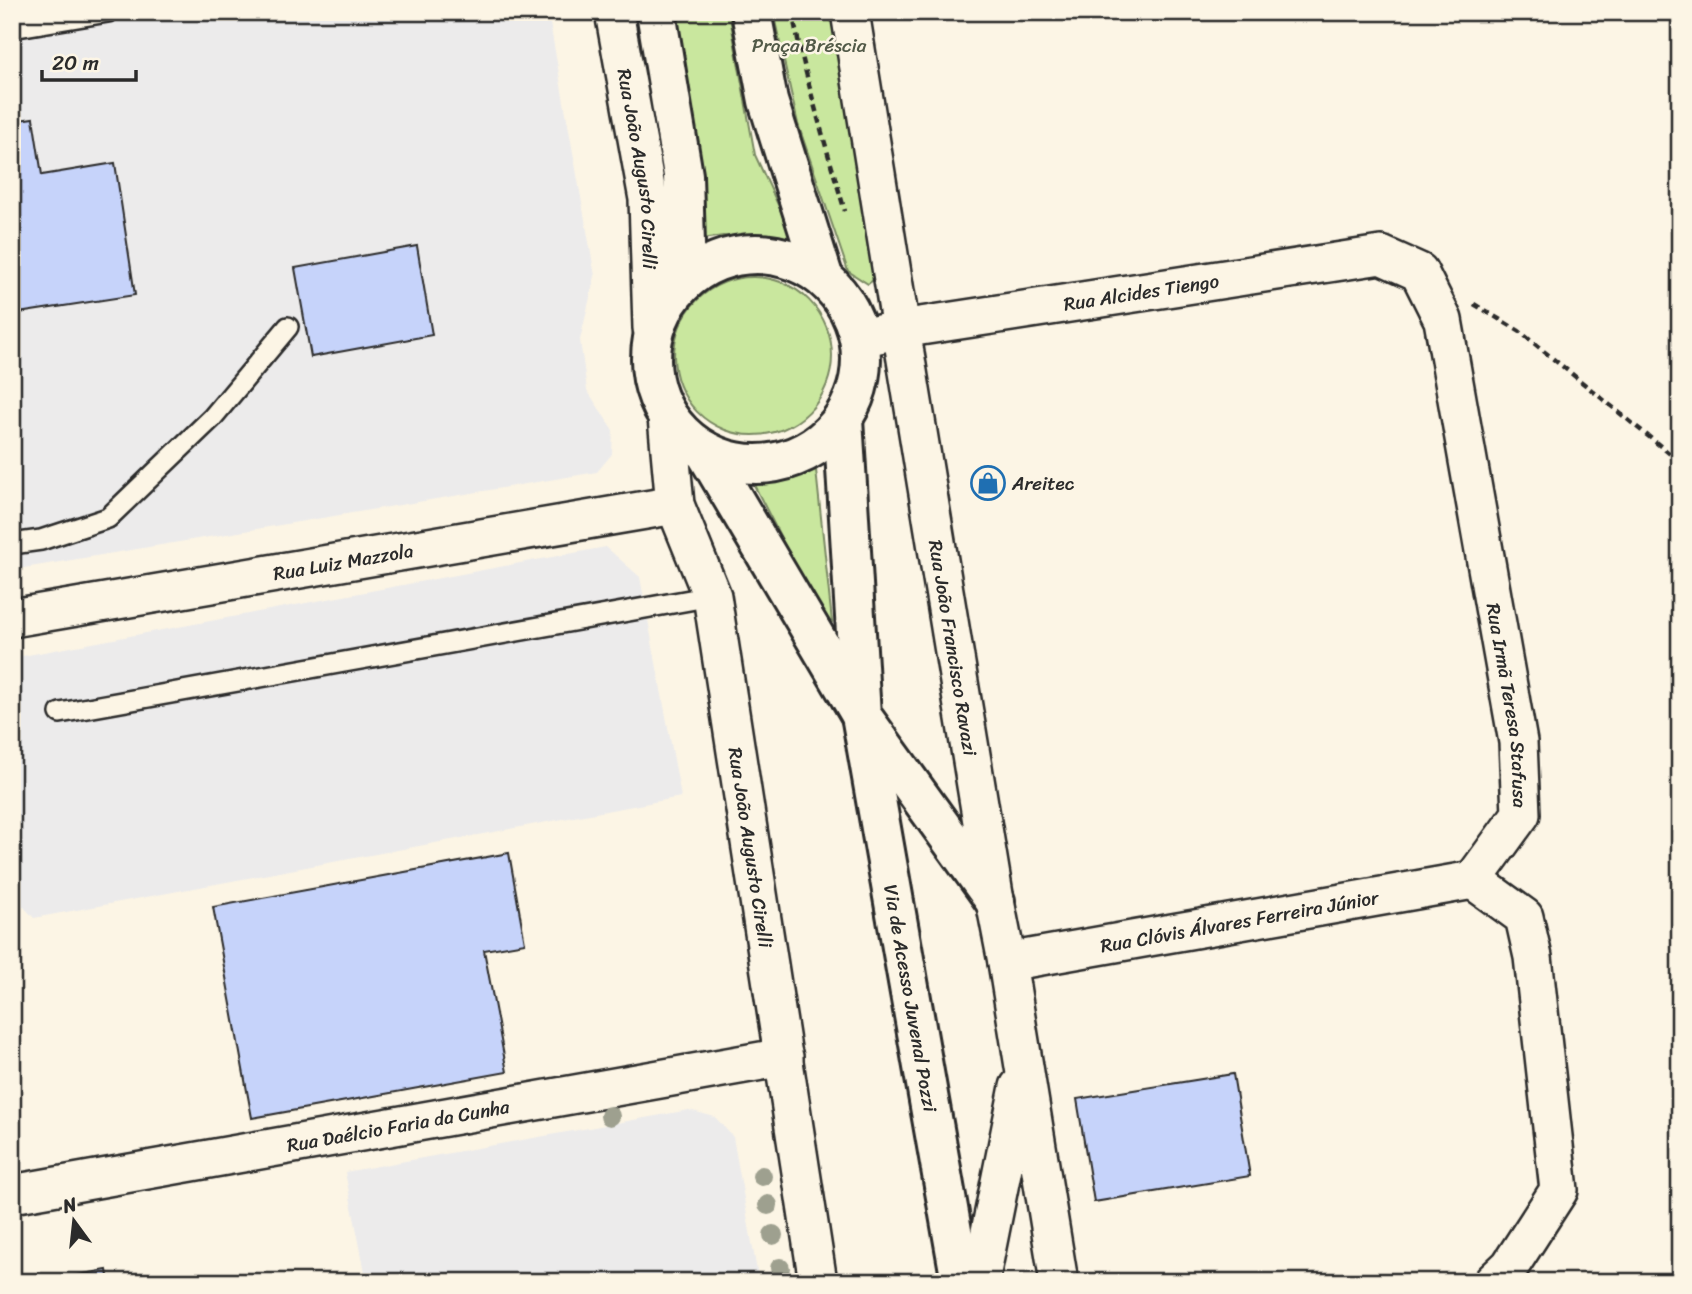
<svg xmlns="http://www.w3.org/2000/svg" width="1692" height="1294" viewBox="0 0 1692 1294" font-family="Sriracha,sans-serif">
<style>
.built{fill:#ecebeb}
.green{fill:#c9e79e;stroke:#7a8964;stroke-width:2}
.building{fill:#c6d3fa;stroke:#2b2b2b;stroke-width:2}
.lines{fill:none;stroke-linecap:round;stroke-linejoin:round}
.service-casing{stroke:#2b2b2b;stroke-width:24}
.minor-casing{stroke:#2b2b2b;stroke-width:42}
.secondary-casing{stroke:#2b2b2b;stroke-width:44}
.path{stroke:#2b2b2b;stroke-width:4.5;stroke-dasharray:7 5;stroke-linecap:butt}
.service{stroke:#fcf5e5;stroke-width:19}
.minor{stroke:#fcf5e5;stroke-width:37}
.secondary{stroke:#fcf5e5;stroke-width:38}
.tree{fill:#9ea08f}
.labels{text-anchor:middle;stroke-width:5;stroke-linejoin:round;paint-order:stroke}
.park-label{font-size:19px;fill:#525a48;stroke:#fcf5e5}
.street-label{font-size:19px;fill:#2b2b2b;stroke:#fcf5e5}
.poi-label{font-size:19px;fill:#2b2b2b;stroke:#fcf5e5;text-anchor:start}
</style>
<rect width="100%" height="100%" fill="#fcf5e5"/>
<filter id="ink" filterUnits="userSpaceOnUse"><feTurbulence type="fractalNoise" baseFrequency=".0143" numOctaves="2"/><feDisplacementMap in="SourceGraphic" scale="14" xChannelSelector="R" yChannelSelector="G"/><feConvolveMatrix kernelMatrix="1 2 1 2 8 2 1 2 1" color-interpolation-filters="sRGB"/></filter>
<g filter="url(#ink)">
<!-- built -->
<path class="built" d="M 12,12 L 548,12 L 595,276 L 580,340 L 587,390 L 613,430 L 612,454 L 597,472 L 12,570 Z
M 606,547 L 640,577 L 681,797 L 34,918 L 23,906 L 12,846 L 12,658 Z
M 689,1110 L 715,1117 L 733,1137 L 759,1282 L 367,1282 L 345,1172 Z"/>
<!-- green -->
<path class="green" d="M 675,12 L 729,12 L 755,155 L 792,235 L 787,240 L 723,236 L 702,239 L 705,212 Z
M 773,12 L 833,12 L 878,276 L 868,284 L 848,271 L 798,124 Z
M674 356a79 79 0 1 1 158 0a79 79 0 1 1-158 0Z
M 816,470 L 832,622 L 825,624 L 753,483 Z"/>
<!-- building -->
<path class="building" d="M 33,118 L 42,175 L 115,163 L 135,295 L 12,314 L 12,121 Z
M 417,246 L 432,335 L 311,357 L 295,268 Z
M 509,853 L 525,943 L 484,950 L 507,1072 L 252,1118 L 213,907 Z
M 1233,1074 L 1250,1176 L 1094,1202 L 1077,1099 Z
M 107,1270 L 109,1282 L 38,1282 Z"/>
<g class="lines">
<!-- service casing -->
<g class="service-casing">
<path id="service" d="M 12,28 L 108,12
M 12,544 L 41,540 L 108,518 L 212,418 L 288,327
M 60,713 L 712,596"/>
</g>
<!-- minor casing -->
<g class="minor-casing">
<g id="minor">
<path id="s1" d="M 614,12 L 648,199 L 652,328"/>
<path id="s2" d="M 850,12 L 901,329 L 995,901 L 1007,962 L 1059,1282"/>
<path id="s3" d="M 861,338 L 901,329 L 1381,255 L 1419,272 L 1443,320 L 1518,742 L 1521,814 L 1473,880 L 1524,917 L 1533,957 L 1559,1190 L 1510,1266 L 1493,1282"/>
<path id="s4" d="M 667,417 L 675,505 L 712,596 L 818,1282"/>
<path id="s5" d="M 12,618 L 675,505"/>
<path id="s6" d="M 1007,962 L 1473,880"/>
<path id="s7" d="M 12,1194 L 784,1057"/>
<path d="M 980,1282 L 1019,1087"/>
</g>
</g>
<!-- secondary casing -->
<g class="secondary-casing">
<g id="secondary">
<path d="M 656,12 L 683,175 L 686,279"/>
<path d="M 751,12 L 768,101 L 823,276"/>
<circle cx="756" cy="359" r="105"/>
<path id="s8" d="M 843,419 L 861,715 L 961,1282"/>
<path d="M 705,451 L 861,715 L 995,901"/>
</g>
</g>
<!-- path -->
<path class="path" d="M 792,12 C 806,79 825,145 845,211
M 1474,304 L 1519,331 L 1680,462"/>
<!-- service -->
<use href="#service" class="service"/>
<!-- minor -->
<use href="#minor" class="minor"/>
<!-- secondary -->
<use href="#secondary" class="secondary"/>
</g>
<!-- trees -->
<g class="tree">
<circle cx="610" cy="1116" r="10"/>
<circle cx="762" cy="1176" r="10"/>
<circle cx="768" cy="1205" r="10"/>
<circle cx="773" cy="1235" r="10"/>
<circle cx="780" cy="1268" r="10"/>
</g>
</g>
<!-- icons -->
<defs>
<g id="shop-ring" transform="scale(1.75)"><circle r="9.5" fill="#fcf5e5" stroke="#1f6fb2" stroke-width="1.5"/><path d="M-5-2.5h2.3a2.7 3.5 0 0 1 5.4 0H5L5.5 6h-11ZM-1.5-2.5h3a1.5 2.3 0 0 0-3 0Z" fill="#1f6fb2"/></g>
</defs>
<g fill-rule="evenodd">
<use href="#shop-ring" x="988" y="483"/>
</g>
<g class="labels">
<!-- park labels -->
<g class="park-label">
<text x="809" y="52">Praça Bréscia</text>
</g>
<!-- street labels -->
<g class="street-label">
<text dy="7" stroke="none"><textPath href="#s1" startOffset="159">Rua João Augusto Cirelli</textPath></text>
<text dy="7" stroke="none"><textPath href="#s3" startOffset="284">Rua Alcides Tiengo</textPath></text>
<text dy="7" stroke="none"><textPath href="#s5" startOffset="336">Rua Luiz Mazzola</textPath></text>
<text dy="7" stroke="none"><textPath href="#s2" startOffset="644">Rua João Francisco Ravazi</textPath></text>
<text dy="7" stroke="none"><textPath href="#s3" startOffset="1013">Rua Irmã Teresa Stafusa</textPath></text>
<text dy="7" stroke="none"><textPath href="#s4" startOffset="441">Rua João Augusto Cirelli</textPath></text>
<text dy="7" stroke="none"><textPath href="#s6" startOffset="236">Rua Clóvis Álvares Ferreira Júnior</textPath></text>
<text dy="7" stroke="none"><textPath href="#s8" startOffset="584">Via de Acesso Juvenal Pozzi</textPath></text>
<text dy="7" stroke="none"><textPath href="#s7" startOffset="392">Rua Daélcio Faria da Cunha</textPath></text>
</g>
<!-- poi labels -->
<g class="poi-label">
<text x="1012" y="490">Areitec</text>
</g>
</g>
<!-- margin -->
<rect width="1692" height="1294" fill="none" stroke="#fcf5e5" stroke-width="42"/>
<rect x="21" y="21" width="1650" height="1252" fill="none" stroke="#2b2b2b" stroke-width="2.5" filter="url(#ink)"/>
<!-- north arrow -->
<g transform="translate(74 1221) rotate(345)" stroke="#fcf5e5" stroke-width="5" paint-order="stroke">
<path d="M0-5L12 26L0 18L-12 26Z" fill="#2b2b2b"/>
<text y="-10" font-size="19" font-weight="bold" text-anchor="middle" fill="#2b2b2b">N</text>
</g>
<!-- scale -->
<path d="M42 70v10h94v-10" fill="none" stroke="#2b2b2b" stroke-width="3.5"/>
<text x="52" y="70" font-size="21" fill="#2b2b2b" stroke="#fcf5e5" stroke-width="5" paint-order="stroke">20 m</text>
</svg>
